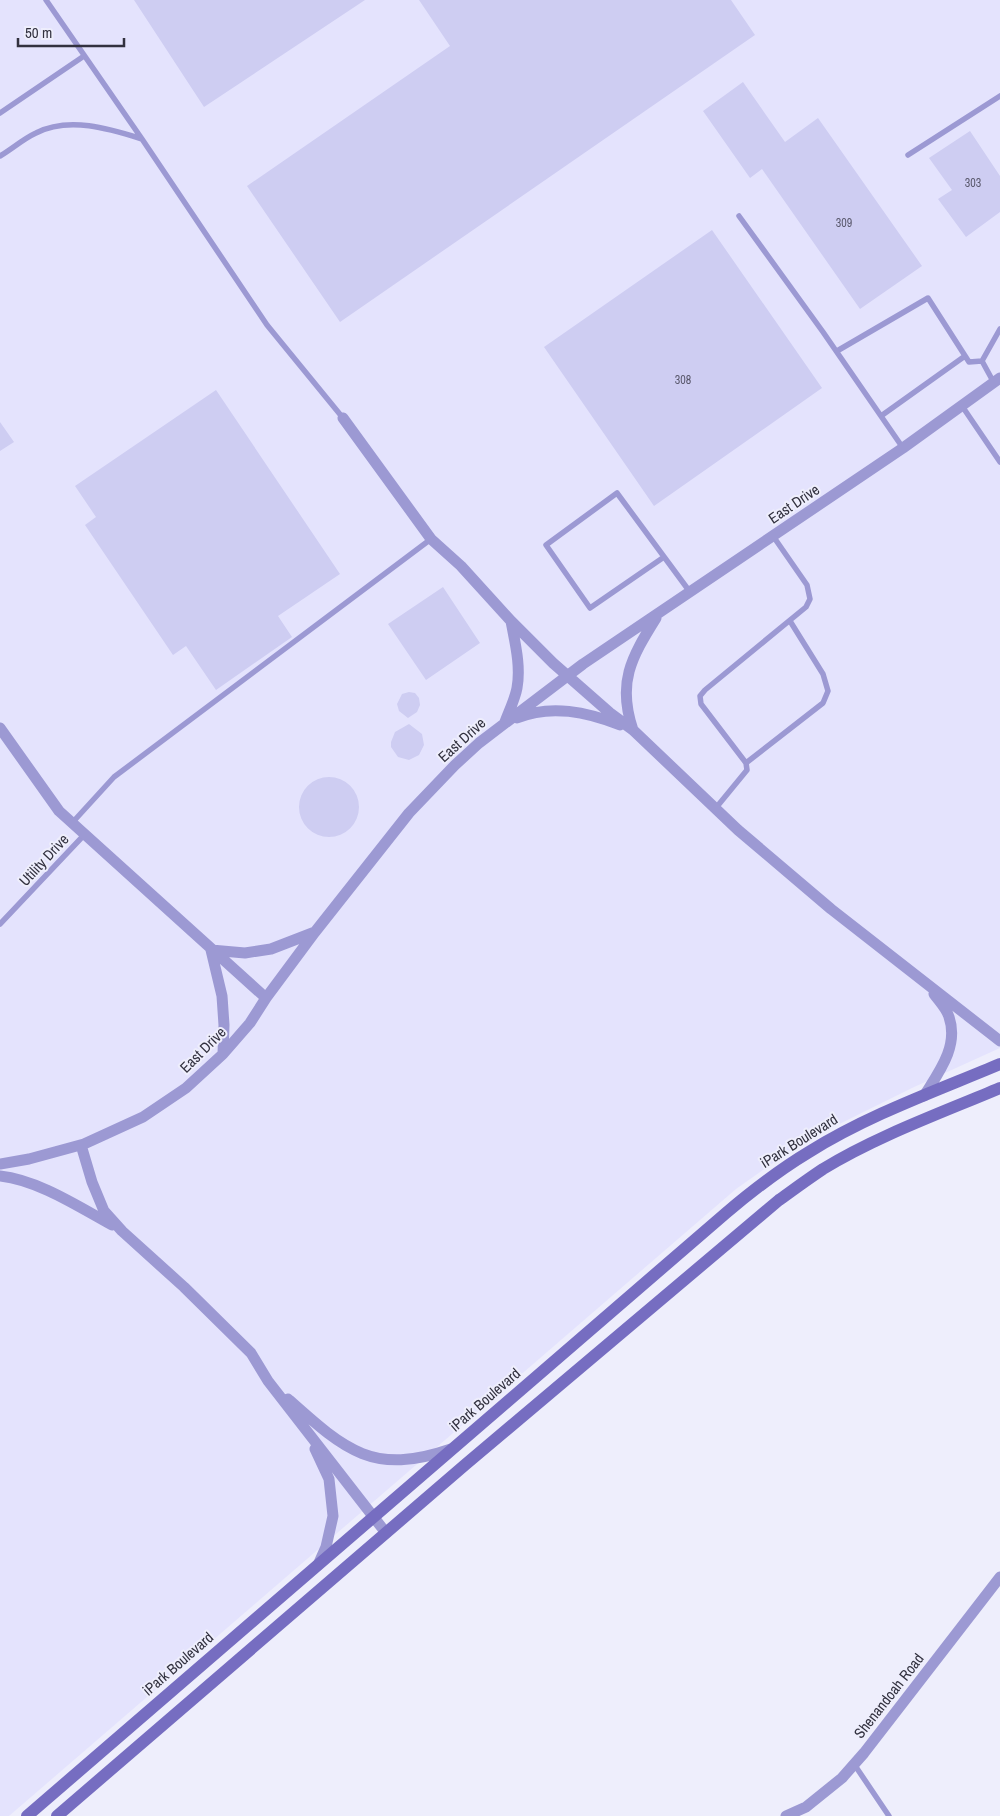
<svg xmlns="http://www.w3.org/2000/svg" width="1000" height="1816" viewBox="0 0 1000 1816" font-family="'Archivo Narrow',sans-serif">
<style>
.built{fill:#e4e3fd}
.building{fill:#cecdf2}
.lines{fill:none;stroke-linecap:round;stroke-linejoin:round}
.service{stroke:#9c99d3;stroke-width:5.5}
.minor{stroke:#9c99d3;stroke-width:11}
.secondary{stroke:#766dc1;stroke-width:12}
.labels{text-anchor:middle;stroke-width:4;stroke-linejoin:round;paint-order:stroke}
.number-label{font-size:12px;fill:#59586c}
.street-label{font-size:15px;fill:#32313f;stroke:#eeeefc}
</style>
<rect width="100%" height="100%" fill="#eeeefc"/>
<!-- built -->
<path class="built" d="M 0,0 L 1000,0 L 1000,1048 L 912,1088 L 803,1142 L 736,1189 L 9,1816 L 0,1816 Z"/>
<!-- building -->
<path class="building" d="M 134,0 L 365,0 L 204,107 Z
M 419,0 L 731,0 L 755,35 L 340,322 L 247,186 L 450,46 Z
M 743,82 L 785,142 L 818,118 L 922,266 L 860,309 L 762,169 L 750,178 L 703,111 Z
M 970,131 L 1000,176 L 1000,212 L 966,237 L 938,199 L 952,190 L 929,158 Z
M 712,230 L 822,388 L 654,506 L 544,347 Z
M 216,390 L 340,574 L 278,616 L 292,637 L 216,690 L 186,646 L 173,655 L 85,525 L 96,517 L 75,486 Z
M 0,422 L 14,442 L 0,451 Z
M 443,587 L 480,643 L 426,680 L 388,624 Z
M 409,692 L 415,693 L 419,698 L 420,705 L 417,712 L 408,718 L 399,711 L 397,704 L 402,694 Z
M 409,724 L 422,734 L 424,745 L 419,755 L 409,760 L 398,757 L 391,747 L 391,742 L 395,732 Z
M299 807a30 30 0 1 1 60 0a30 30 0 1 1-60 0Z"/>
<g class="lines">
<!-- service -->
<path class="service" d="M 46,0 L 142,139
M 0,113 L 84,56
M 908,155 L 1000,96
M 0,156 C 12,149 23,139 36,133 C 69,116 110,129 142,139 L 267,325 L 343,418
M 739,216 L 823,332 L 903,448
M 837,351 L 928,298 L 969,362 L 982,361
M 994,383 L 982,361 L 1000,329
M 962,406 L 1000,462
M 881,416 L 965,356
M 664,557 L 590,608 L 546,545 L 617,493 L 690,592
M 746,763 L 823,703 L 828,691 L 823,674 L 790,621
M 715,809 L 747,770 L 746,763 L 701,704 L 700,696 L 705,690 L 806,607 L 810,599 L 807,585 L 773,536
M 72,823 L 114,777 L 431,539
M 0,924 L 85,834
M 854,1764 L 889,1816"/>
<!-- minor -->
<path class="minor" d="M 343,418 L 431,539 L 461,566 L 511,621 L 553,663 L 610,713 L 633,730 L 738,830 L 831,909 L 1000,1041
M 517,718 C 551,704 587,712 620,725
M 505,722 C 509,711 515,699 517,688 C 521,666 515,643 511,621
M 0,728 L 59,811 L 266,998
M 633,730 C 617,683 631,658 656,618
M 223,1054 L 224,1025 L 222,996 L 211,950 L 245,953 L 271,949 L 315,932
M 924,1096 C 939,1072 959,1046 949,1017 C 947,1009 939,1001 934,994
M 81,1145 L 92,1182 L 104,1211 L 122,1231 L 184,1287 L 251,1353 L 268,1381 L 386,1533
M 0,1164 L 29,1159 L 84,1144 L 143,1117 L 186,1088 L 223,1054 L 250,1023 L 266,998 L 315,932 L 409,813 L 455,765 L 479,743 L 583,664 L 903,448 L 1000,378
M 0,1176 C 38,1180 79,1207 112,1225
M 288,1399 C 345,1450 373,1476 451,1449
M 315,1449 L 329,1479 L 333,1516 L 326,1547 L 318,1565
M 786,1816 L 806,1807 L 842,1778 L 864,1753 L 1000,1577"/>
<!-- secondary -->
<path class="secondary" d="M 27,1816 L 726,1213 C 752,1191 779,1170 809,1152 C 868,1115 936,1091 1000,1064
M 57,1816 L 466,1464 L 779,1200 C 793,1190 808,1179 823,1169 C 877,1136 941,1113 1000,1088"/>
</g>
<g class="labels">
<!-- number labels -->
<g class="number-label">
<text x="973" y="187">303</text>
<text x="844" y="227">309</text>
<text x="683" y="384">308</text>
</g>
<!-- street labels -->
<g class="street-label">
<text transform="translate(794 504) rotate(-34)" y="5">East Drive</text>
<text transform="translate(462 740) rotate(-42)" y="5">East Drive</text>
<text transform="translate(44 860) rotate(-47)" y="5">Utility Drive</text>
<text transform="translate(203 1050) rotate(-45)" y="5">East Drive</text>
<text transform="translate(799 1141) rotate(-32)" y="5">iPark Boulevard</text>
<text transform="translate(485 1400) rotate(-41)" y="5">iPark Boulevard</text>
<text transform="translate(178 1664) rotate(-41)" y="5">iPark Boulevard</text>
<text transform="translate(889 1696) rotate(-52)" y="5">Shenandoah Road</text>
</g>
</g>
<!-- scale -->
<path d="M18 38v8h106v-8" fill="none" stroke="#32313f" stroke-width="2.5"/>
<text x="25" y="38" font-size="15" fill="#32313f" stroke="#eeeefc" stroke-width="4" paint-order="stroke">50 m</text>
</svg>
